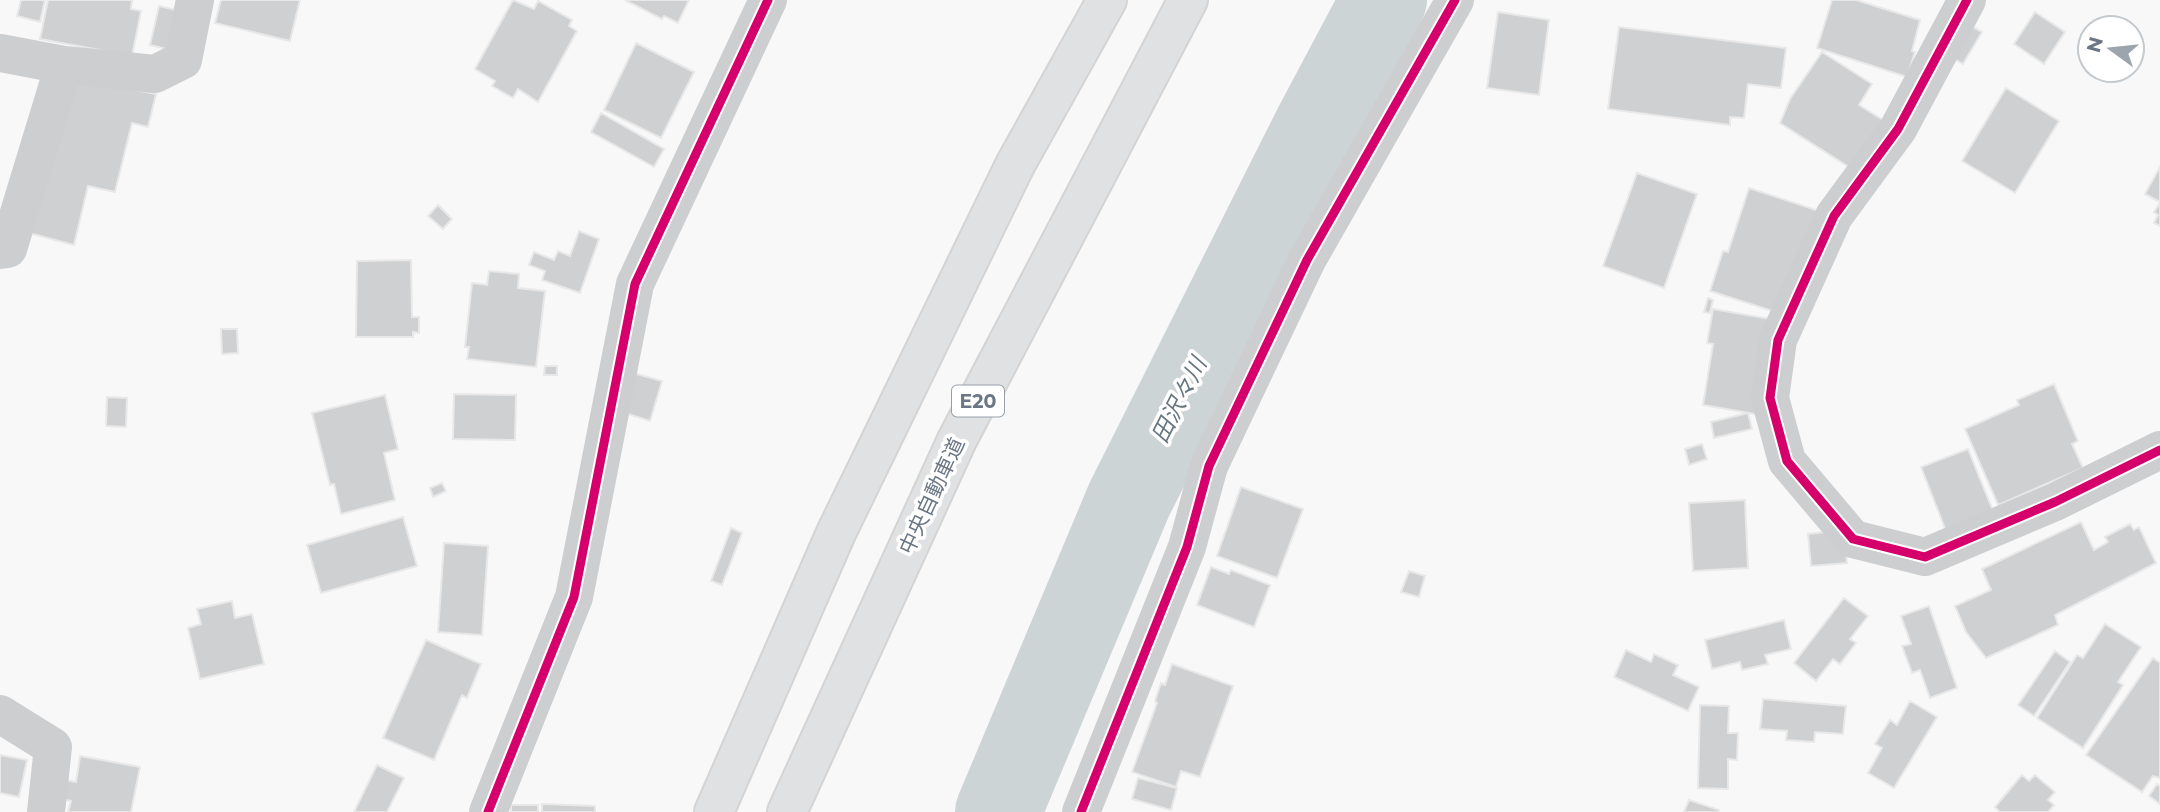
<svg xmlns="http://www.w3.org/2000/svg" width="2160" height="812" viewBox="0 0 2160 812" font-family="Montserrat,'Noto Sans JP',sans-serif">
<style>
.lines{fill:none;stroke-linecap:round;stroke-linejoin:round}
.river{stroke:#cdd4d6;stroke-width:86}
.building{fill:#cfd0d1;stroke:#e8e8e8;stroke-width:2}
.highway-casing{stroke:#d4d4d5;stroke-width:42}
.minor{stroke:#cdcecf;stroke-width:38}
.highway{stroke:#e0e1e2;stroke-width:38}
.cycleway-casing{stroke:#fff;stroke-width:13}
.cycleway{stroke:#d6006c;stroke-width:9}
.labels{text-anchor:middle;stroke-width:7;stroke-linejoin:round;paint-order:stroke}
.shield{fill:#fff;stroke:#97a0aa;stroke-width:2}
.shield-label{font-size:19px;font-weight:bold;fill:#6b7785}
.street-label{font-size:21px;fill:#6b7785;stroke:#fff}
.water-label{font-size:23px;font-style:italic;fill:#677780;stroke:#fff}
</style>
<rect width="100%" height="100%" fill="#f8f8f8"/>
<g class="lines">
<!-- river -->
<path class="river" d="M 998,812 L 1129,500 L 1316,128 L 1384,0"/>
</g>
<!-- building -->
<path class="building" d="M 21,0 L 45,0 L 40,22 L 17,16 Z
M 48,0 L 132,0 L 131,9 L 141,11 L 132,56 L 40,39 Z
M 221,0 L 300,0 L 290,41 L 215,23 Z
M 513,0 L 534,9 L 538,1 L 572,20 L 569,26 L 577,31 L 538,102 L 518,89 L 513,98 L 492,86 L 495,81 L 475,69 Z
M 625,0 L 689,0 L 678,23 L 664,16 L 662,19 Z
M 1832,0 L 1856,0 L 1920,20 L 1912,51 L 1915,52 L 1907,77 L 1817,48 Z
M 159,6 L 176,10 L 167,49 L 150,45 Z
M 1498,12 L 1549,20 L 1539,95 L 1487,88 Z
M 2035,12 L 2065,32 L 2044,64 L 2014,44 Z
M 1953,16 L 1982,32 L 1963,64 L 1934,47 Z
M 1619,27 L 1786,48 L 1781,88 L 1748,84 L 1744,118 L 1730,117 L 1730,125 L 1608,109 Z
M 636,43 L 694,72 L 661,138 L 604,110 Z
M 1822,52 L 1872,84 L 1859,105 L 1894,127 L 1863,176 L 1780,123 L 1790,99 Z
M 78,79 L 156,94 L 148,127 L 132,123 L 115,192 L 88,186 L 74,245 L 29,233 Z
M 2006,88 L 2059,121 L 2015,193 L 1962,161 Z
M 601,113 L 664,149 L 654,167 L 591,132 Z
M 2160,167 L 2160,202 L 2145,194 Z
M 1637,173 L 1697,194 L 1664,288 L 1603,266 Z
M 1749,188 L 1825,213 L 1779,313 L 1710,291 L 1723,251 L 1728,252 Z
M 2160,203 L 2160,226 L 2154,223 L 2158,215 L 2154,212 Z
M 438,205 L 452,219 L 443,229 L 428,216 Z
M 579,231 L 599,239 L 580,293 L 542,280 L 545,271 L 529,265 L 534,252 L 554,260 L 558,251 L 570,256 Z
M 411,260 L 412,317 L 419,317 L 419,333 L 413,332 L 413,337 L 356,337 L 357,261 Z
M 489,271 L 519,274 L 518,288 L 545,291 L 536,367 L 467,359 L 469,347 L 465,347 L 472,283 L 487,285 Z
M 1708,298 L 1713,300 L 1710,313 L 1704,312 Z
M 1713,309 L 1776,320 L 1761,415 L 1703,405 L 1713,344 L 1707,343 Z
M 221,329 L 237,329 L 238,353 L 222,354 Z
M 545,366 L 557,366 L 557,375 L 544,375 Z
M 633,373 L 662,381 L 650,421 L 622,412 Z
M 2054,384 L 2078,441 L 2072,444 L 2083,468 L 1998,505 L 1965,429 L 2019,405 L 2017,400 Z
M 454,394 L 516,395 L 515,440 L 453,439 Z
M 385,395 L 398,449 L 384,453 L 395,500 L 341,514 L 334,484 L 330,485 L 312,413 Z
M 107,397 L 127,398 L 126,427 L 106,426 Z
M 1748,413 L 1752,429 L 1714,438 L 1711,422 Z
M 1702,444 L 1707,459 L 1689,465 L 1685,449 Z
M 1968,449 L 1993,511 L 1946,531 L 1921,467 Z
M 442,483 L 446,491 L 433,497 L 430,488 Z
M 1241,487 L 1303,509 L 1277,578 L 1217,556 Z
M 1745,500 L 1748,568 L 1693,571 L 1689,503 Z
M 403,517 L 417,566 L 321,593 L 307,545 Z
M 2081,522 L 2094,550 L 2108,542 L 2105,537 L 2130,524 L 2134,530 L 2139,527 L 2156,563 L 2055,615 L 2058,625 L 1986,658 L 1966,632 L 1955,606 L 1991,590 L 1982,569 Z
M 731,528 L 742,533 L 722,585 L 711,581 Z
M 1844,530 L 1847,563 L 1811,566 L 1808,534 Z
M 444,543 L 488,546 L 482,635 L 438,632 Z
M 1211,567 L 1229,574 L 1231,570 L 1270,585 L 1254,627 L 1197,605 Z
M 1409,571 L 1425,576 L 1419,597 L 1401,592 Z
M 1844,598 L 1868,616 L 1850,639 L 1856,643 L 1840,664 L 1833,659 L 1816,681 L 1794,663 Z
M 232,601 L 235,618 L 252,614 L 264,664 L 200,679 L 188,628 L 201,624 L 197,609 Z
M 1929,606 L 1957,688 L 1930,698 L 1920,670 L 1912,673 L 1902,646 L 1911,644 L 1901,616 Z
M 1784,620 L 1791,649 L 1765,655 L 1768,664 L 1742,670 L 1740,662 L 1712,669 L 1705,640 Z
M 2105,624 L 2141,647 L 2118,682 L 2123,685 L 2083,748 L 2037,718 L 2077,655 L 2083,658 Z
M 426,640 L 481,664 L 467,698 L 462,695 L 434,760 L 383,738 Z
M 1626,650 L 1651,662 L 1654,654 L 1678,665 L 1673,675 L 1699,687 L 1688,711 L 1614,677 Z
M 2055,651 L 2070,662 L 2034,716 L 2018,705 Z
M 2153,658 L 2160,663 L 2160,778 L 2153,776 L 2142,792 L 2086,755 Z
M 1172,664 L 1233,686 L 1200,777 L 1181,771 L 1176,787 L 1132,772 L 1157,703 L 1155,701 L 1161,683 L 1165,685 Z
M 1763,699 L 1846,706 L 1843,734 L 1815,732 L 1814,742 L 1786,740 L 1787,731 L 1760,729 Z
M 1910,701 L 1937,717 L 1894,788 L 1868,773 L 1882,748 L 1875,744 L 1890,720 L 1897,725 Z
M 1700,705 L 1729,706 L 1728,733 L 1738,733 L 1737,760 L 1728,759 L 1728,789 L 1698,788 Z
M 0,755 L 27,760 L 19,797 L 0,793 Z
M 80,756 L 140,767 L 131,812 L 68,812 L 71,801 L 62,799 L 65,780 L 76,782 Z
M 377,765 L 404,778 L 387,812 L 354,812 Z
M 2022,775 L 2029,781 L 2035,775 L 2055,792 L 2048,800 L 2054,805 L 2048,812 L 2000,812 L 1995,807 Z
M 1138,778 L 1177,788 L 1171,810 L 1132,799 Z
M 2157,784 L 2160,787 L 2160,804 L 2149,796 Z
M 1689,800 L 1719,810 L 1718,812 L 1684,812 Z
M 542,804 L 595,806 L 595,812 L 542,812 Z
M 511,805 L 538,805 L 538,812 L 511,812 Z"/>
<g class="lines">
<!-- highway casing -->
<g class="highway-casing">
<path id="highway" d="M 714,812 L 836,533 L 1015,165 L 1107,0
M 787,812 L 957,440 L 1188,0"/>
</g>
<!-- minor -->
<path class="minor" d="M 1967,0 L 1898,129 L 1834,216 L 1778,340 L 1770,398 L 1787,461 L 1853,539 L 1925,557 L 2055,502 L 2160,450
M 0,53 L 64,65 L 155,74 L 183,60 L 195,0
M 0,250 L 8,249 L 64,65
M 0,714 L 53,747 L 46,812
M 488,812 L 574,597 L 635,284 L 768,0
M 1081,812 L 1187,547 L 1209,466 L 1307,260 L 1455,0"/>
<!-- highway -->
<use href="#highway" class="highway"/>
<!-- cycleway casing -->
<g class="cycleway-casing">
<path id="cycleway" d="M 1967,0 L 1898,129 L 1834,216 L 1778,340 L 1770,398 L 1787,461 L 1853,539 L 1925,557 L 2055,502 L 2160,450
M 488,812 L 574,597 L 635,284 L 768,0
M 1081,812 L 1187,547 L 1209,466 L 1307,260 L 1455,0"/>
</g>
<!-- cycleway -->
<use href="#cycleway" class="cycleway"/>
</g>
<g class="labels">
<!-- shield labels -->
<rect class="shield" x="952" y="385.5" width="52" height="31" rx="5"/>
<g class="shield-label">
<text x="978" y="408">E20</text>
</g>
<!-- street labels -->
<g class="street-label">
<text transform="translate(932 496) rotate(-65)" y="7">中央自動車道</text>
</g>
<!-- water labels -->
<g class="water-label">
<text transform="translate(1179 400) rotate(-63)" y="8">田沢々川</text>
</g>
</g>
<!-- north arrow -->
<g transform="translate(2111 49) rotate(285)"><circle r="33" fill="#ffffff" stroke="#c4c9ce" stroke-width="2"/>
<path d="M0-5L12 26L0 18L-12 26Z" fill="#9ca4ad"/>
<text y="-10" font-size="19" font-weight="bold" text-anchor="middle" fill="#6b7785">N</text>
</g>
</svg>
